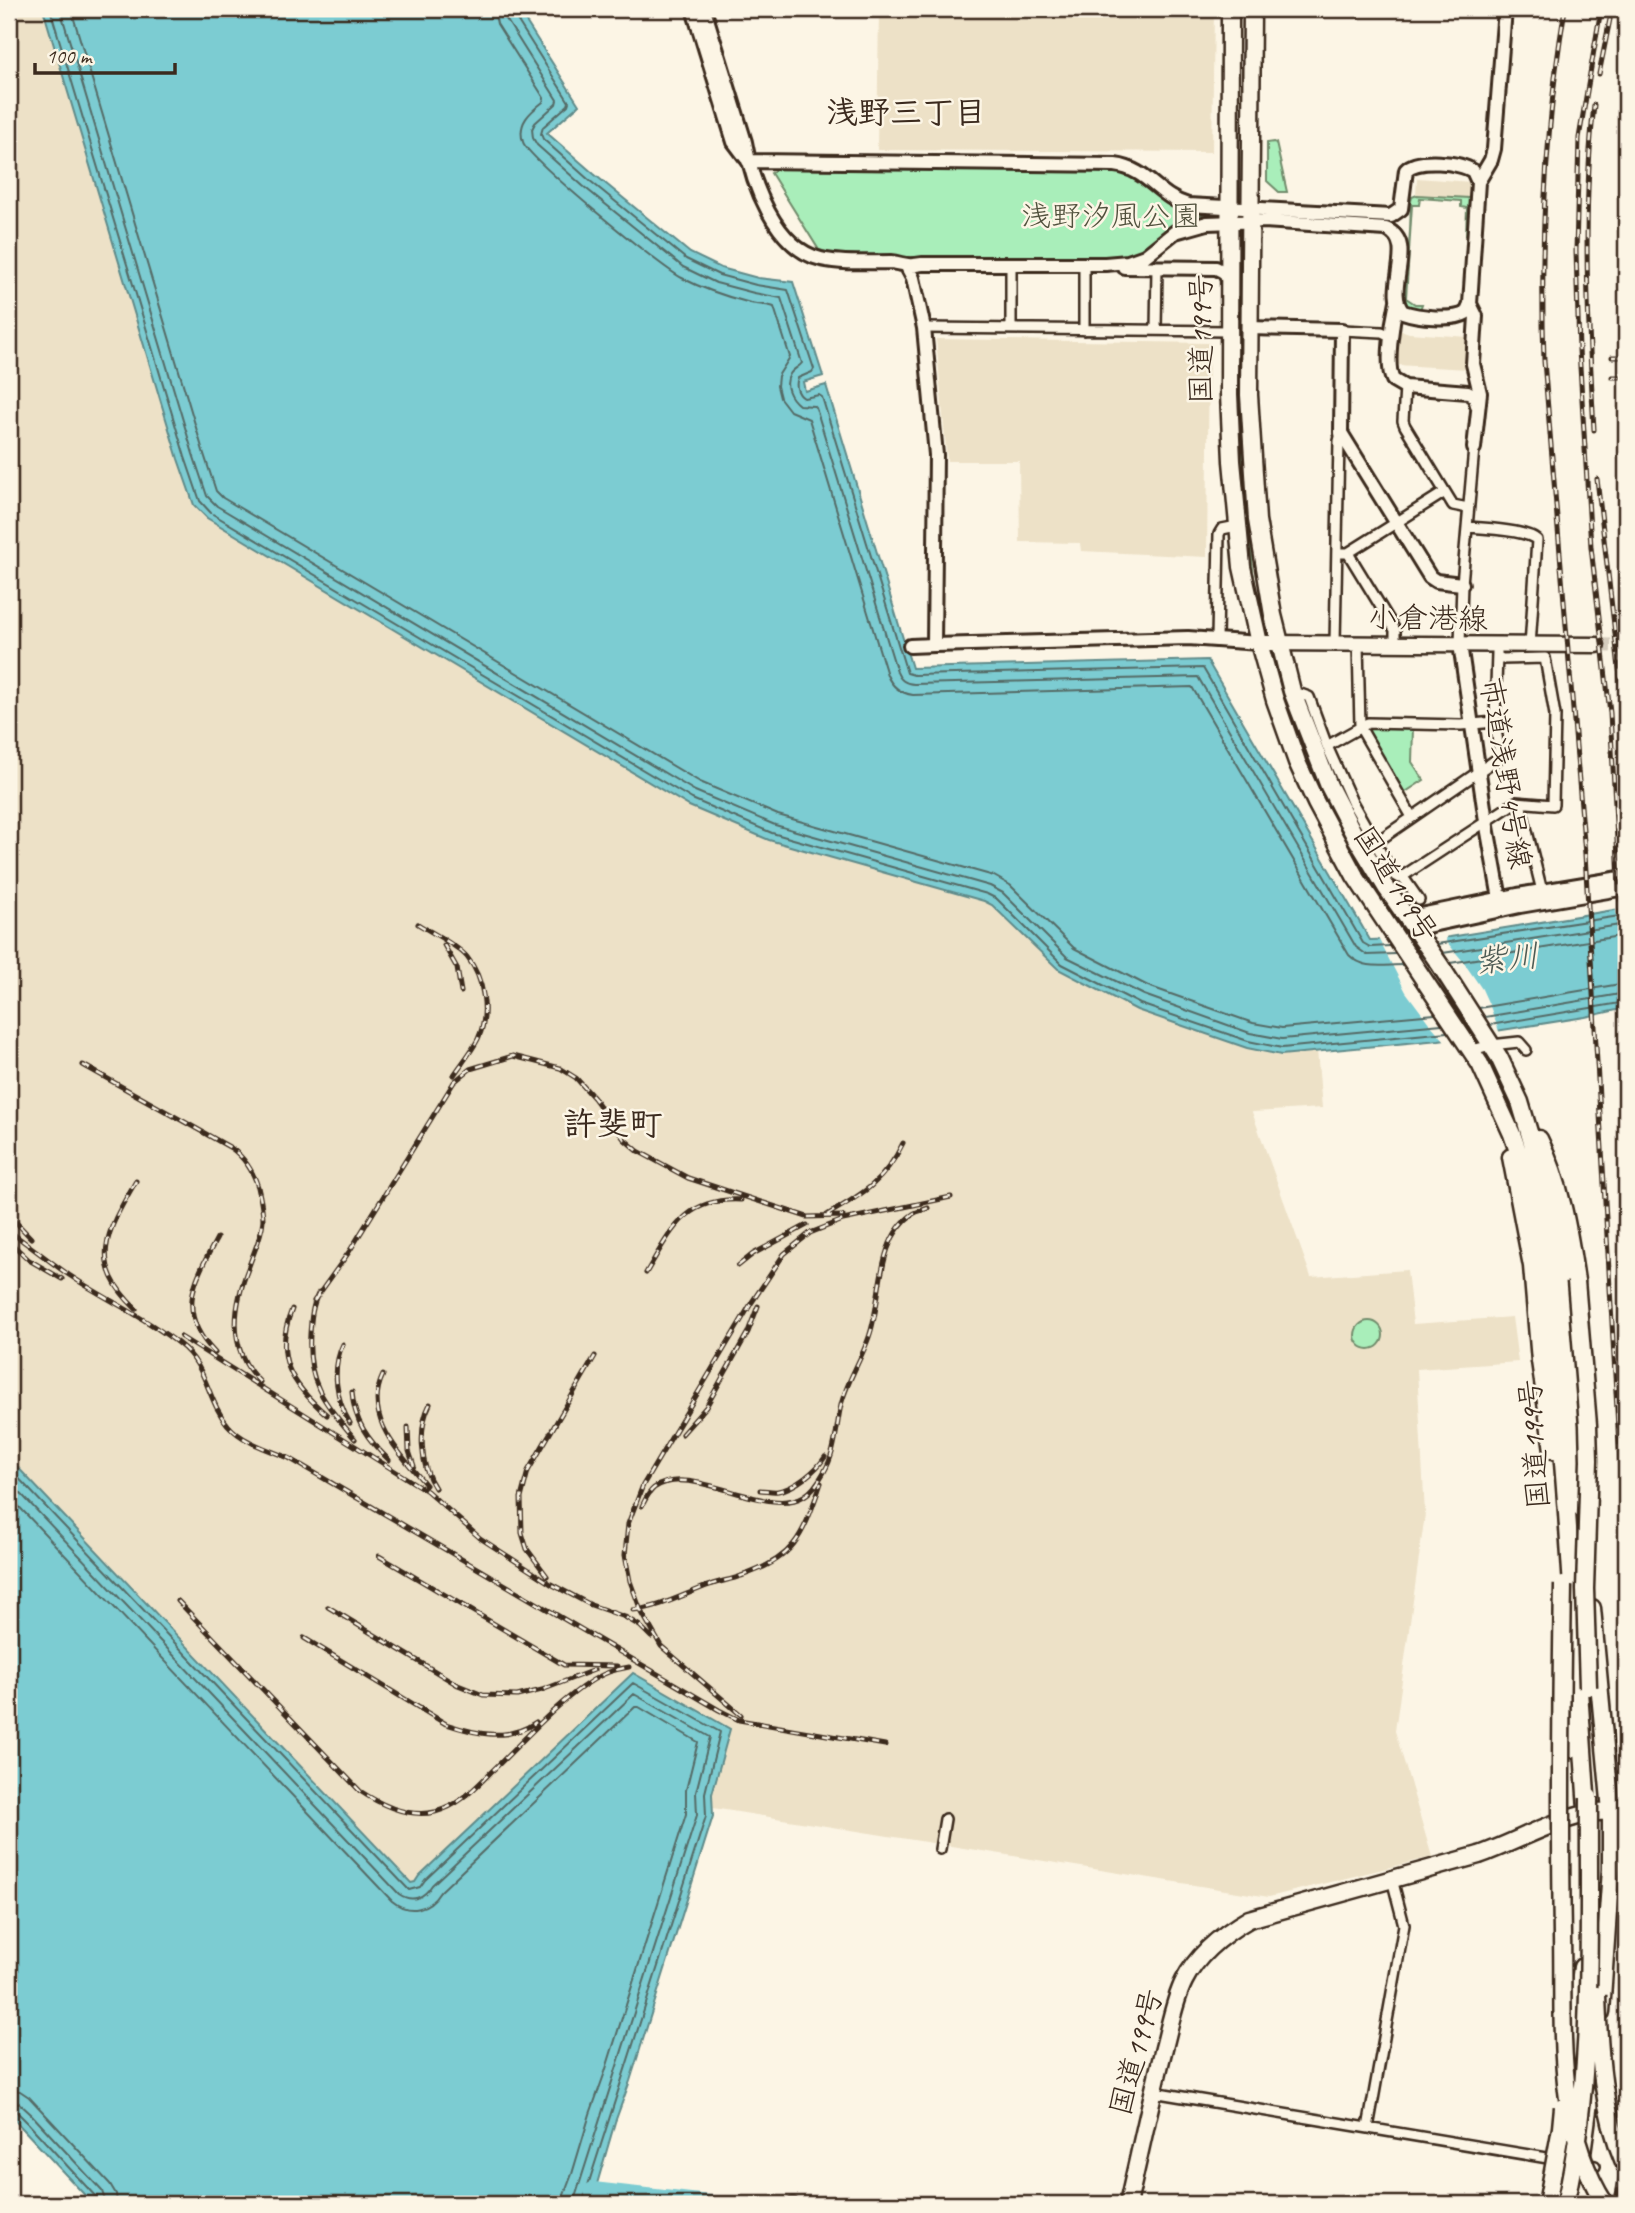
<svg xmlns="http://www.w3.org/2000/svg" width="1635" height="2213" viewBox="0 0 1635 2213" font-family="Caveat,'Klee One',sans-serif">
<style>
.built{fill:#ede1c7}
.green{fill:#a9eeba;stroke:#728c6c;stroke-width:2}
.water{fill:#7bccd2;stroke:#618b8a;stroke-width:2}
.pier{fill:#fcf5e5}
.lines{fill:none;stroke-linecap:round;stroke-linejoin:round}
.shore{stroke:#556b66;stroke-width:2}
.river{stroke:#7bccd2;stroke-width:18}
.primary-tunnel{stroke:#d5ccbd;stroke-width:14;stroke-dasharray:14 7;stroke-linecap:butt}
.street-casing{stroke:#3b2a1e;stroke-width:14}
.secondary-casing{stroke:#3b2a1e;stroke-width:18}
.primary-casing{stroke:#3b2a1e;stroke-width:19}
.highway-casing{stroke:#3b2a1e;stroke-width:21}
.street{stroke:#fcf5e5;stroke-width:9}
.secondary{stroke:#fcf5e5;stroke-width:12}
.primary{stroke:#fcf5e5;stroke-width:14}
.highway{stroke:#fcf5e5;stroke-width:16}
.rail-casing{stroke:#3b2a1e;stroke-width:5}
.rail{stroke:#fcf5e5;stroke-width:2.5;stroke-dasharray:8;stroke-linecap:butt}
.highway-bridge-casing{stroke:#3b2a1e;stroke-width:21;stroke-linecap:butt}
.highway-bridge{stroke:#fcf5e5;stroke-width:16}
.labels{text-anchor:middle;stroke-width:5;stroke-linejoin:round;paint-order:stroke}
.park-label{font-size:30px;fill:#51513d;stroke:#fcf5e5}
.street-label{font-size:30px;fill:#3b2a1e;stroke:#fcf5e5}
.neighbourhood-label{font-size:32px;font-weight:bold;fill:#3b2a1e;stroke:#fcf5e5}
.water-label{font-size:32px;font-style:italic;fill:#4e5b54;stroke:#fcf5e5}
.quarter-label{font-size:33px;font-weight:bold;fill:#3b2a1e;stroke:#fcf5e5}
</style>
<rect width="100%" height="100%" fill="#fcf5e5"/>
<filter id="ink" filterUnits="userSpaceOnUse"><feTurbulence type="fractalNoise" baseFrequency=".0143" numOctaves="2"/><feDisplacementMap in="SourceGraphic" scale="14" xChannelSelector="R" yChannelSelector="G"/><feConvolveMatrix kernelMatrix="1 2 1 2 8 2 1 2 1" color-interpolation-filters="sRGB"/></filter>
<g filter="url(#ink)">
<!-- built -->
<path class="built" d="M 9,9 L 43,9 L 178,459 L 194,505 L 689,806 L 769,840 L 984,901 L 992,905 L 1058,969 L 1137,1010 L 1247,1048 L 1281,1055 L 1317,1050 L 1322,1108 L 1252,1112 L 1311,1277 L 1407,1270 L 1413,1324 L 1512,1317 L 1518,1362 L 1417,1369 L 1425,1514 L 1395,1731 L 1432,1857 L 1269,1897 L 713,1808 L 712,1794 L 730,1729 L 633,1673 L 419,1876 L 415,1882 L 412,1883 L 9,1458 Z
M 879,9 L 1214,9 L 1212,152 L 877,150 Z
M 1417,178 L 1471,182 L 1470,198 L 1416,195 Z
M 1395,328 L 1409,333 L 1469,337 L 1468,369 L 1396,365 L 1393,361 Z
M 936,339 L 1209,343 L 1207,557 L 1081,551 L 1080,543 L 1020,542 L 1019,461 L 947,461 Z"/>
<!-- green -->
<path class="green" d="M 1274,142 L 1276,143 L 1287,192 L 1279,192 L 1267,181 L 1267,143 Z
M 792,167 L 1119,171 L 1140,181 L 1170,206 L 1188,212 L 1212,213 L 1212,219 L 1150,248 L 1116,261 L 844,256 L 819,250 L 771,173 L 779,168 Z
M 1417,195 L 1469,198 L 1472,200 L 1470,235 L 1466,235 L 1467,208 L 1461,207 L 1461,201 L 1420,198 L 1419,205 L 1412,205 L 1406,298 L 1415,304 L 1422,304 L 1420,310 L 1407,309 C 1397,295 1404,275 1407,259 C 1411,240 1410,220 1411,201 L 1412,197 Z
M 1240,239 L 1244,444 L 1253,571 L 1259,609 L 1247,543 L 1240,477 L 1236,372 L 1239,330 Z
M 1278,669 C 1291,695 1297,728 1308,756 C 1331,811 1361,863 1393,913 L 1392,916 L 1390,916 L 1369,885 L 1337,828 L 1298,731 Z
M 1368,727 L 1413,728 L 1412,762 L 1424,780 L 1404,793 L 1367,730 Z
M1355 1335a14 14 0 1 1 28 0a14 14 0 1 1-28 0Z"/>
<!-- water -->
<path class="water" d="M 43,9 L 518,9 L 579,105 L 547,133 L 594,174 L 690,253 L 721,268 L 758,278 L 793,282 L 823,376 L 803,382 L 805,391 L 826,385 L 912,668 L 1207,660 L 1370,940 L 1450,937 L 1626,908 L 1626,1008 L 1585,1017 L 1439,1040 L 1281,1055 L 1247,1048 L 1137,1010 L 1058,969 L 992,905 L 984,901 L 769,840 L 689,806 L 207,518 L 194,505 L 178,459 Z
M 9,1458 L 411,1883 L 415,1882 L 419,1876 L 633,1673 L 730,1729 L 712,1794 L 713,1816 L 630,2081 L 615,2122 L 597,2184 L 588,2204 L 93,2204 L 9,2114 Z"/>
<!-- pier -->
<path class="pier" d="M 1626,905 L 1626,1011 L 1620,1012 L 1616,906 Z
M 1447,933 L 1446,941 L 1462,960 L 1482,989 L 1491,1009 L 1500,1034 L 1445,1041 L 1429,1023 L 1406,992 L 1378,938 Z"/>
<g class="lines">
<!-- shore -->
<path class="shore" d="M 50,9 L 185,457 L 200,501 L 211,513 L 692,799 L 772,833 L 987,894 L 997,899 L 1062,964 L 1140,1004 L 1248,1041 L 1282,1048 L 1447,1032
M 60,9 L 193,454 L 207,496 L 217,506 L 695,791 L 775,825 L 990,886 L 1003,893 L 1067,957 L 1144,995 L 1250,1033 L 1282,1039 L 1442,1024
M 71,9 L 203,451 L 216,491 L 223,498 L 700,782 L 778,815 L 994,876 L 1010,885 L 1074,948 L 1148,986 L 1253,1023 L 1282,1028 L 1435,1014
M 494,9 L 497,24 L 544,98 L 543,102 C 530,112 517,123 523,142 C 528,158 661,268 682,278 C 703,289 724,296 747,302 C 756,305 766,304 774,307 L 790,357 L 778,376 L 777,386 L 780,398 L 790,411 L 809,419 L 887,675 C 892,687 900,693 913,695 L 1192,687 L 1349,955 C 1364,970 1383,965 1402,965
M 504,9 L 506,19 L 557,100 L 556,104 L 535,123 L 532,129 L 533,138 L 537,145 L 583,186 L 683,267 L 716,283 L 754,293 L 781,298 L 802,363 C 799,367 793,369 790,374 C 783,385 790,398 799,405 L 814,406 L 816,408 L 897,672 C 900,680 906,684 914,684 L 1198,677 L 1356,947 L 1367,955 L 1396,954
M 513,9 L 514,15 L 569,102 L 568,105 L 543,127 L 541,134 L 543,139 L 589,180 L 686,259 L 719,275 L 756,285 L 788,290 L 814,369 L 812,372 L 798,378 C 795,385 797,394 804,398 L 819,395 L 822,397 L 907,673 L 914,675 L 1203,668 L 1363,943 L 1370,947 L 1390,946
M 1437,944 L 1626,915
M 1443,953 L 1626,924
M 1450,963 L 1626,935
M 1479,1008 L 1626,983
M 1485,1017 L 1626,993
M 1490,1025 L 1626,1002
M 9,1468 L 409,1890 L 420,1887 L 425,1880 L 633,1683 L 720,1732 L 705,1793 L 706,1816 L 582,2204
M 9,1481 L 399,1894 C 412,1903 424,1898 432,1885 L 634,1694 L 710,1737 L 696,1792 L 697,1815 L 573,2204
M 9,1496 L 392,1901 C 409,1915 429,1910 440,1892 L 635,1707 L 639,1707 L 698,1742 L 686,1790 L 686,1814 L 605,2072 L 590,2114 L 572,2174 L 564,2195 L 563,2204
M 9,2090 L 20,2091 L 29,2097 L 110,2184 L 116,2194 L 117,2204
M 9,2100 L 19,2103 L 31,2114 L 102,2191 L 106,2204
M 9,2109 L 15,2110 L 25,2120 L 96,2197 L 97,2204"/>
<!-- river -->
<path class="river" d="M 593,2191 L 708,2204"/>
<!-- primary-tunnel -->
<path class="primary-tunnel" d="M 1597,645 L 1626,646"/>
<!-- street casing -->
<g class="street-casing">
<path id="street" d="M 1084,264 L 1084,330
M 924,328 L 1228,331
M 1011,329 L 1011,264
M 1156,330 L 1157,267
M 1342,330 L 1382,332 L 1392,337
M 1405,387 L 1403,421 L 1405,426 L 1453,505 L 1468,508
M 1467,527 C 1482,528 1527,530 1537,540 L 1530,646
M 1337,553 L 1348,553 L 1445,492
M 1348,553 L 1395,630 L 1395,643
M 1217,639 L 1219,534 L 1222,529 L 1237,526
M 1335,643 L 1339,441 L 1341,433
M 1358,643 L 1360,727 L 1412,817
M 1460,644 L 1462,584 L 1474,448
M 1292,691 L 1309,697 L 1327,746 L 1352,802 L 1393,874 L 1400,878 L 1516,802 L 1553,805 L 1555,715 L 1545,658 L 1502,659 L 1497,656
M 1327,746 L 1368,723 L 1461,725 L 1495,722
M 1520,803 L 1542,891
M 1375,843 L 1500,757 L 1495,722 L 1497,652
M 1403,877 L 1419,900
M 1472,1050 L 1491,1045 L 1519,1042 L 1526,1050
M 940,1849 L 945,1819
M 1153,2092 L 1595,2166
M 1368,2128 L 1404,1925 L 1392,1879
M 792,2204 L 793,2203"/>
</g>
<!-- secondary casing -->
<g class="secondary-casing">
<path id="secondary" d="M 693,9 L 734,142 L 746,158
M 704,9 L 745,142 C 752,183 775,248 821,259 C 843,264 868,262 891,262 C 906,264 906,267 922,264 L 1105,264 L 1128,262 L 1145,256 L 1175,232 L 1207,223 L 1264,221 L 1386,229 C 1419,243 1383,290 1403,312 C 1417,317 1453,321 1466,313 L 1470,304 L 1478,182 L 1473,171 C 1460,162 1417,158 1406,170 L 1401,209 L 1391,216 L 1188,205 C 1158,197 1148,169 1115,165 L 748,161
M 1478,182 L 1491,160 L 1494,149 L 1505,9
M 907,267 L 913,278 L 924,328 L 936,455 L 934,645 L 1188,638 L 1259,643
M 1124,267 L 1216,268 L 1224,272 L 1229,281
M 1397,301 C 1393,319 1385,365 1393,380 L 1405,387 L 1468,392 L 1475,398 L 1477,405
M 1470,304 L 1476,316 L 1473,364 L 1480,393 L 1474,448
M 1248,328 L 1342,330 L 1341,433 L 1430,577 L 1436,581 L 1462,584
M 1460,644 L 1486,821 L 1502,910
M 910,646 L 934,645
M 1407,921 L 1416,916 L 1518,895 L 1626,877
M 1413,929 L 1520,906 L 1626,888"/>
</g>
<!-- primary casing -->
<g class="primary-casing">
<path id="primary" d="M 1259,643 L 1597,645"/>
</g>
<!-- highway casing -->
<g class="highway-casing">
<path id="highway" d="M 1230,9 L 1229,394 L 1232,461 L 1242,567 L 1259,643 L 1275,700 L 1297,762 L 1316,803 L 1355,876 L 1480,1064 L 1512,1134 L 1527,1177 L 1542,1236 L 1549,1287 L 1567,1513 L 1587,1809
M 1252,9 L 1249,395 L 1257,520 L 1273,615 L 1292,691 L 1329,786 L 1355,836 L 1387,889 L 1440,965 L 1499,1057 L 1520,1102 L 1548,1196 L 1559,1249 L 1568,1334 L 1582,1509
M 1539,1139 C 1561,1182 1569,1233 1576,1281
M 1511,1157 L 1532,1266 L 1540,1361 L 1553,1450
M 1592,1608 L 1611,1811 L 1611,1869 L 1601,2012
M 1569,1699 L 1571,1749
M 1569,2074 L 1582,1967
M 1582,2154 L 1596,2051
M 1128,2204 C 1140,2152 1151,2099 1164,2048 C 1170,2026 1174,2001 1184,1981 C 1198,1953 1223,1934 1249,1919 L 1479,1855 C 1522,1840 1565,1812 1611,1811"/>
</g>
<!-- street -->
<use href="#street" class="street"/>
<!-- secondary -->
<use href="#secondary" class="secondary"/>
<!-- primary -->
<use href="#primary" class="primary"/>
<!-- highway -->
<use href="#highway" class="highway"/>
<!-- rail casing -->
<g class="rail-casing">
<path id="rail" d="M 1565,9 C 1545,126 1540,243 1544,361 L 1585,854 L 1626,1566
M 1601,9 L 1579,138 L 1576,251 L 1579,350 L 1591,547 L 1610,713 L 1618,858 L 1626,1092
M 1599,74 L 1612,9
M 1612,357 L 1626,357
M 1612,377 L 1626,377
M 1594,430 C 1588,322 1582,212 1594,105
M 1597,479 L 1624,711 L 1626,757
M 418,924 C 432,933 457,945 467,957 C 484,978 490,1014 478,1039 C 472,1051 462,1063 454,1075
M 444,945 L 457,968 L 461,992
M 83,1065 L 231,1148 C 245,1158 253,1171 258,1187 C 260,1197 263,1209 263,1220 C 262,1236 254,1251 249,1266 C 233,1306 227,1350 260,1382
M 136,1181 C 107,1231 87,1262 136,1309
M 9,1215 L 31,1238
M 827,1215 C 863,1194 884,1182 903,1143
M 9,1231 C 29,1245 49,1261 69,1275 C 105,1299 145,1317 179,1344 C 208,1366 207,1401 228,1425 C 242,1442 269,1450 289,1458 L 719,1710 L 739,1720 L 885,1745
M 9,1241 L 29,1260 L 62,1279
M 738,1266 L 753,1254 L 807,1225
M 646,1273 C 671,1231 685,1197 741,1200
M 319,1292 C 312,1305 311,1319 310,1334 C 307,1384 324,1402 355,1439
M 314,1301 L 349,1252 L 454,1082 L 470,1069 L 513,1056 L 560,1068 L 576,1078 L 594,1098 L 624,1139 L 638,1151 L 688,1178 L 807,1217 L 843,1216
M 292,1309 C 273,1357 291,1384 327,1415
M 181,1337 L 427,1491 L 480,1538 L 551,1584 L 591,1605 L 625,1617 L 640,1626 L 651,1637
M 343,1344 C 331,1369 336,1400 350,1423
M 215,1353 C 175,1312 194,1281 217,1238
M 383,1375 C 362,1418 401,1454 426,1485
M 352,1392 C 354,1421 368,1440 389,1460
M 430,1404 C 418,1427 420,1466 435,1488
M 408,1427 L 409,1451 L 414,1466
M 682,1434 L 706,1407 L 748,1332 L 758,1306
M 760,1490 C 765,1490 773,1492 778,1491 C 795,1488 816,1471 825,1457
M 642,1506 C 645,1500 648,1493 654,1488 C 691,1461 766,1519 804,1496 C 813,1491 819,1481 824,1472 C 836,1452 836,1427 841,1405 C 847,1381 861,1360 869,1337 C 883,1298 875,1240 913,1214 C 917,1211 924,1210 928,1208
M 379,1556 L 564,1665 L 617,1666
M 547,1576 L 527,1549 L 522,1533 L 521,1498 L 528,1471 L 595,1356
M 178,1601 L 360,1791 C 381,1805 409,1818 435,1812 C 459,1806 474,1789 491,1772 C 521,1744 571,1686 609,1672 C 615,1670 623,1668 629,1667
M 328,1607 L 458,1685 L 483,1695 L 517,1696 L 542,1690 L 594,1670
M 633,1610 C 660,1608 684,1594 710,1585 C 720,1581 731,1580 741,1576 C 797,1558 803,1534 821,1483
M 304,1638 L 446,1724 C 476,1734 508,1742 536,1722
M 741,1715 L 661,1646 L 641,1611 L 630,1581 L 625,1555 L 628,1524 L 643,1485 L 752,1302 L 784,1254 L 810,1233 L 843,1220 L 951,1197
M 1615,2204 L 1626,2151
M 1626,2204 L 1626,2201"/>
</g>
<!-- rail -->
<use href="#rail" class="rail"/>
<!-- highway-bridge casing -->
<g class="highway-bridge-casing">
<path id="highway-bridge" d="M 1576,1281 L 1588,1425 L 1589,1460 L 1585,1589 L 1588,1687
M 1563,1585 C 1561,1702 1560,1819 1562,1936 C 1564,2026 1554,2124 1605,2204
M 1597,1995 C 1599,2054 1602,2112 1626,2167
M 1547,2204 L 1561,2128 L 1563,2107
M 1565,2204 C 1595,2074 1588,1930 1589,1797"/>
</g>
<!-- highway-bridge -->
<use href="#highway-bridge" class="highway-bridge"/>
</g>
</g>
<g class="labels">
<!-- park labels -->
<g class="park-label">
<text x="1111" y="226">浅野汐風公園</text>
</g>
<!-- street labels -->
<g class="street-label">
<text transform="translate(1201 339) rotate(-90)" y="10">国道199号</text>
<text transform="translate(1428 618) rotate(1)" y="10">小倉港線</text>
<text transform="translate(1506 773) rotate(81)" y="10">市道浅野4号線</text>
<text transform="translate(1396 884) rotate(58)" y="10">国道199号</text>
<text transform="translate(1534 1444) rotate(-94)" y="10">国道199号</text>
<text transform="translate(1136 2052) rotate(-75)" y="10">国道199号</text>
</g>
<!-- neighbourhood labels -->
<g class="neighbourhood-label">
<text x="906" y="123">浅野三丁目</text>
</g>
<!-- water labels -->
<g class="water-label">
<text transform="translate(1507 958) rotate(-6)" y="11">紫川</text>
</g>
<!-- quarter labels -->
<g class="quarter-label">
<text x="613" y="1135">許斐町</text>
</g>
</g>
<!-- margin -->
<rect width="1635" height="2213" fill="none" stroke="#fcf5e5" stroke-width="35"/>
<rect x="18" y="18" width="1600" height="2178" fill="none" stroke="#3b2a1e" stroke-width="2.5" filter="url(#ink)"/>
<!-- scale -->
<path d="M35 63v10h140v-10" fill="none" stroke="#3b2a1e" stroke-width="3.5"/>
<text x="46" y="63" font-size="21" fill="#3b2a1e" stroke="#fcf5e5" stroke-width="5" paint-order="stroke">100 m</text>
</svg>
